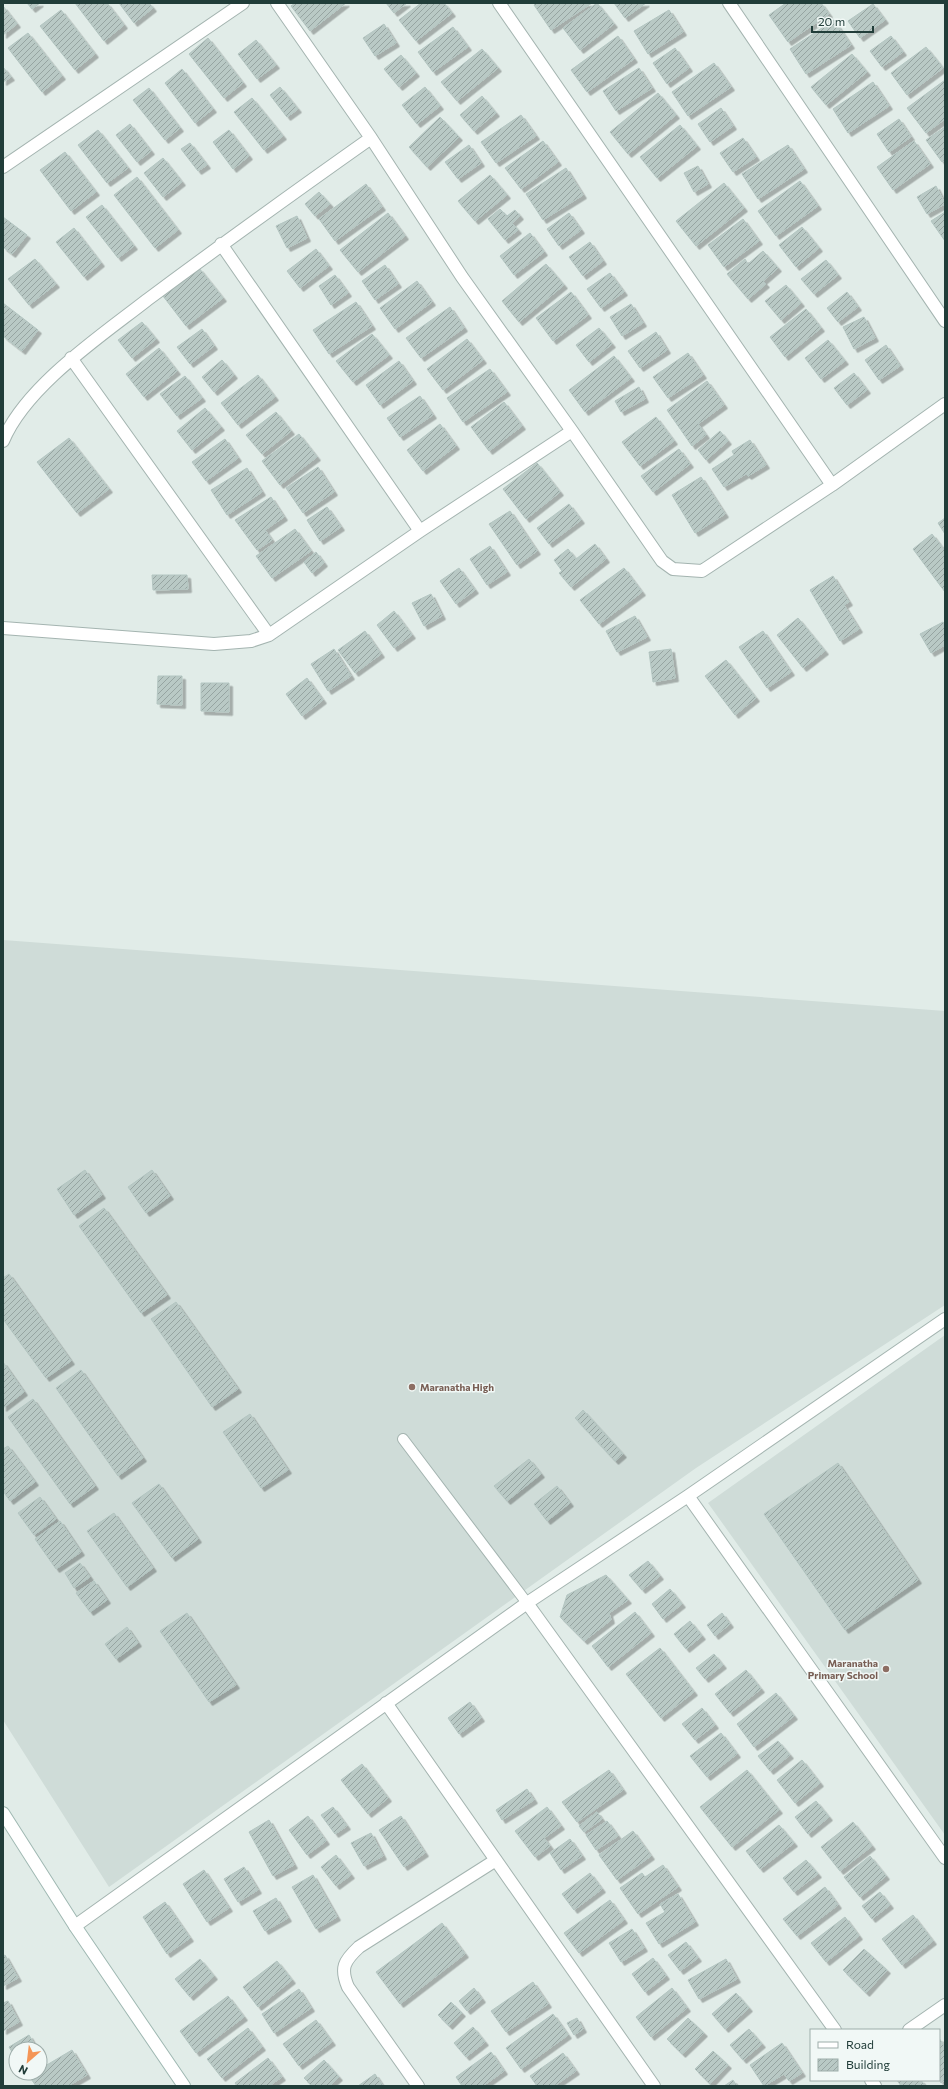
<svg xmlns="http://www.w3.org/2000/svg" width="948" height="2089" viewBox="0 0 948 2089" font-family="Commissioner,sans-serif">
<style>
.built{fill:#cfdcd8}
.building{fill:url(#building-hatch);stroke:#b3c5c1;filter:url(#shadow)}
.lines{fill:none;stroke-linecap:round;stroke-linejoin:round}
.lane-casing{stroke:#a4b4b0;stroke-width:12}
.street-casing{stroke:#a4b4b0;stroke-width:14}
.secondary-casing{stroke:#9fb8b2;stroke-width:14}
.lane{stroke:#fff;stroke-width:10}
.street{stroke:#fff;stroke-width:12}
.secondary{stroke:#fff;stroke-width:12}
.education-dot{fill:#8d6e63;stroke:#f1f8f6;stroke-width:1.5}
.labels{text-anchor:middle;stroke-width:3;stroke-linejoin:round;paint-order:stroke}
.education-label{font-size:10px;font-weight:bold;fill:#785e54;stroke:#f1f8f6;text-anchor:start}
</style>
<defs>
<pattern id="building-hatch" width="6" height="6" patternUnits="userSpaceOnUse"><rect width="6" height="6" fill="#b9c9c5"/><path d="M-1 1l2-2M0 6l6-6M5 7l2-2" fill="none" stroke="#96a4a1"/></pattern>
<filter id="shadow"><feDropShadow dx="3.5" dy="3.5" stdDeviation="0" flood-color="#0004"/></filter>
</defs>
<rect width="100%" height="100%" fill="#e1ece8"/>
<!-- built -->
<path class="built" d="M 3,940 L 945,1011 L 945,1305 L 696,1468 L 109,1887 L 3,1720 Z
M 945,1335 L 945,1835 L 708,1503 Z"/>
<!-- building -->
<path class="building" d="M 27,3 L 40,3 L 32,9 Z
M 75,3 L 107,3 L 124,25 L 104,41 Z
M 119,3 L 149,3 L 153,8 L 134,23 Z
M 295,3 L 346,3 L 310,31 L 291,6 Z
M 386,3 L 407,3 L 394,13 Z
M 421,3 L 444,3 L 452,13 L 416,41 L 399,20 Z
M 536,3 L 592,3 L 551,30 L 534,5 Z
M 597,3 L 614,24 L 580,50 L 563,28 Z
M 614,3 L 646,3 L 625,18 Z
M 786,3 L 821,3 L 829,14 L 788,42 L 769,15 Z
M 873,4 L 885,20 L 860,38 L 848,21 Z
M 3,6 L 17,24 L 3,35 Z
M 61,10 L 95,54 L 75,70 L 40,26 Z
M 669,10 L 683,32 L 648,54 L 634,31 Z
M 834,20 L 851,45 L 806,74 L 790,49 Z
M 384,24 L 396,43 L 375,56 L 363,38 Z
M 453,27 L 468,47 L 433,72 L 418,52 Z
M 28,33 L 62,76 L 42,92 L 8,48 Z
M 618,36 L 634,59 L 587,92 L 571,70 Z
M 891,36 L 903,52 L 882,67 L 870,51 Z
M 208,38 L 243,83 L 224,98 L 189,54 Z
M 256,40 L 276,65 L 257,79 L 238,54 Z
M 926,47 L 943,68 L 907,95 L 891,73 Z
M 675,48 L 689,68 L 667,84 L 653,63 Z
M 482,49 L 498,68 L 457,101 L 441,82 Z
M 852,54 L 867,72 L 826,105 L 811,87 Z
M 401,55 L 416,73 L 399,87 L 384,69 Z
M 714,63 L 731,87 L 688,116 L 672,92 Z
M 3,67 L 11,77 L 3,82 Z
M 639,68 L 652,88 L 616,111 L 603,91 Z
M 182,69 L 213,109 L 195,123 L 165,83 Z
M 945,80 L 945,119 L 926,133 L 907,108 Z
M 873,82 L 889,106 L 848,133 L 833,109 Z
M 280,87 L 298,109 L 287,117 L 270,95 Z
M 425,87 L 440,106 L 417,124 L 402,105 Z
M 149,88 L 180,128 L 165,140 L 133,100 Z
M 658,93 L 676,115 L 628,154 L 610,132 Z
M 482,96 L 496,113 L 474,131 L 460,115 Z
M 252,98 L 283,136 L 264,150 L 234,112 Z
M 721,108 L 733,126 L 710,142 L 698,124 Z
M 521,115 L 536,136 L 496,163 L 481,142 Z
M 440,117 L 459,137 L 427,167 L 409,147 Z
M 899,119 L 911,137 L 889,152 L 877,134 Z
M 130,124 L 151,151 L 137,162 L 116,135 Z
M 680,125 L 697,146 L 657,178 L 640,157 Z
M 945,127 L 945,160 L 942,162 L 926,140 Z
M 98,130 L 128,168 L 107,183 L 78,145 Z
M 229,130 L 249,156 L 233,169 L 213,142 Z
M 743,138 L 756,157 L 733,172 L 720,153 Z
M 543,141 L 558,162 L 521,189 L 505,168 Z
M 914,141 L 930,164 L 893,190 L 877,167 Z
M 190,143 L 207,165 L 198,171 L 181,149 Z
M 469,145 L 481,163 L 458,179 L 445,162 Z
M 788,145 L 804,169 L 758,199 L 742,174 Z
M 65,152 L 96,192 L 71,211 L 40,170 Z
M 163,158 L 182,182 L 163,197 L 144,173 Z
M 698,166 L 708,184 L 694,192 L 684,173 Z
M 566,168 L 583,195 L 543,220 L 526,194 Z
M 490,175 L 507,195 L 475,221 L 458,201 Z
M 137,177 L 178,230 L 155,248 L 114,195 Z
M 800,181 L 818,206 L 776,236 L 758,211 Z
M 724,183 L 744,208 L 696,246 L 676,221 Z
M 366,184 L 382,207 L 335,241 L 319,219 Z
M 936,186 L 945,204 L 927,214 L 917,197 Z
M 319,192 L 330,204 L 315,216 L 305,204 Z
M 102,205 L 134,246 L 118,258 L 86,217 Z
M 500,209 L 507,216 L 515,210 L 520,216 L 512,223 L 518,230 L 505,240 L 488,219 Z
M 945,212 L 945,241 L 931,221 Z
M 388,213 L 405,236 L 358,272 L 340,250 Z
M 569,213 L 581,230 L 559,246 L 547,229 Z
M 297,216 L 307,238 L 287,248 L 276,226 Z
M 3,217 L 27,235 L 12,254 L 3,247 Z
M 743,219 L 759,241 L 724,267 L 708,245 Z
M 802,227 L 819,248 L 796,267 L 779,245 Z
M 74,228 L 101,263 L 84,277 L 56,242 Z
M 530,233 L 544,252 L 514,275 L 500,256 Z
M 590,242 L 603,261 L 583,276 L 569,257 Z
M 316,249 L 329,266 L 300,288 L 287,271 Z
M 763,251 L 778,268 L 763,281 L 766,284 L 748,299 L 727,274 L 745,259 L 748,264 Z
M 35,259 L 56,284 L 29,305 L 8,279 Z
M 826,260 L 838,275 L 814,294 L 801,279 Z
M 546,264 L 564,285 L 519,322 L 502,301 Z
M 385,265 L 398,284 L 375,300 L 362,281 Z
M 199,268 L 223,298 L 186,326 L 163,296 Z
M 610,273 L 624,292 L 601,308 L 587,289 Z
M 335,275 L 348,293 L 331,305 L 319,286 Z
M 417,281 L 432,302 L 395,329 L 380,308 Z
M 786,285 L 801,303 L 781,320 L 765,301 Z
M 571,292 L 588,315 L 553,341 L 536,318 Z
M 847,292 L 858,307 L 838,322 L 827,308 Z
M 356,302 L 372,326 L 329,354 L 313,330 Z
M 3,303 L 38,330 L 22,351 L 3,336 Z
M 631,304 L 643,323 L 622,336 L 610,317 Z
M 450,307 L 464,328 L 421,358 L 406,338 Z
M 806,309 L 821,328 L 785,357 L 770,337 Z
M 864,317 L 875,338 L 854,349 L 843,327 Z
M 142,322 L 156,339 L 132,358 L 118,340 Z
M 599,328 L 612,344 L 589,362 L 576,345 Z
M 202,329 L 214,346 L 190,364 L 177,347 Z
M 656,332 L 667,350 L 640,368 L 628,351 Z
M 372,334 L 389,355 L 353,382 L 336,361 Z
M 467,339 L 483,360 L 443,390 L 427,369 Z
M 828,340 L 845,361 L 821,379 L 805,358 Z
M 886,345 L 900,366 L 879,380 L 865,360 Z
M 159,348 L 177,371 L 144,397 L 126,374 Z
M 688,353 L 703,375 L 668,398 L 653,377 Z
M 614,356 L 631,378 L 585,412 L 569,390 Z
M 222,360 L 234,375 L 214,392 L 202,377 Z
M 399,361 L 413,381 L 380,405 L 366,385 Z
M 490,369 L 507,392 L 463,422 L 447,398 Z
M 854,373 L 867,390 L 847,405 L 834,388 Z
M 258,375 L 275,397 L 238,425 L 221,403 Z
M 185,376 L 202,398 L 177,416 L 160,394 Z
M 707,381 L 724,405 L 698,424 L 706,435 L 692,446 L 667,410 Z
M 639,387 L 645,399 L 621,412 L 615,401 Z
M 420,396 L 433,415 L 400,437 L 387,418 Z
M 504,402 L 522,426 L 489,451 L 471,427 Z
M 205,408 L 221,427 L 192,450 L 177,431 Z
M 276,412 L 291,431 L 262,454 L 246,435 Z
M 656,417 L 674,441 L 640,466 L 622,442 Z
M 440,424 L 456,446 L 423,471 L 407,450 Z
M 720,431 L 728,441 L 706,460 L 698,450 Z
M 299,434 L 317,457 L 280,485 L 262,461 Z
M 69,438 L 109,489 L 77,513 L 37,462 Z
M 225,439 L 238,458 L 206,481 L 192,462 Z
M 750,440 L 766,465 L 748,476 L 746,474 L 724,487 L 712,469 L 734,455 L 732,451 Z
M 679,449 L 690,464 L 653,492 L 641,476 Z
M 537,463 L 560,492 L 526,519 L 503,489 Z
M 318,467 L 334,492 L 303,513 L 286,488 Z
M 247,468 L 262,492 L 227,515 L 211,490 Z
M 701,477 L 725,514 L 695,533 L 672,495 Z
M 271,497 L 284,517 L 265,530 L 272,540 L 257,550 L 235,520 Z
M 569,504 L 581,520 L 549,544 L 537,528 Z
M 327,507 L 341,527 L 320,541 L 307,520 Z
M 510,511 L 537,551 L 517,565 L 489,524 Z
M 945,518 L 945,534 L 938,523 Z
M 295,529 L 311,551 L 272,578 L 256,556 Z
M 932,534 L 945,551 L 945,592 L 913,549 Z
M 595,544 L 606,559 L 571,587 L 559,573 L 562,571 L 554,560 L 568,549 L 576,559 Z
M 490,546 L 507,572 L 487,585 L 470,559 Z
M 316,552 L 324,563 L 312,573 L 304,562 Z
M 459,568 L 475,590 L 456,604 L 440,581 Z
M 624,568 L 642,592 L 599,624 L 580,600 Z
M 152,575 L 187,575 L 188,589 L 153,590 Z
M 833,576 L 849,602 L 844,605 L 859,629 L 840,641 L 810,590 Z
M 431,594 L 442,616 L 424,626 L 412,603 Z
M 394,611 L 412,635 L 394,648 L 377,625 Z
M 635,616 L 647,637 L 617,652 L 606,631 Z
M 798,618 L 825,651 L 803,668 L 777,635 Z
M 943,622 L 945,625 L 945,645 L 931,653 L 920,634 Z
M 365,631 L 381,654 L 355,673 L 338,650 Z
M 763,631 L 791,672 L 767,688 L 739,647 Z
M 334,649 L 351,676 L 328,691 L 311,664 Z
M 671,649 L 675,678 L 653,682 L 649,652 Z
M 726,660 L 756,698 L 735,715 L 705,676 Z
M 158,676 L 182,676 L 182,705 L 157,704 Z
M 307,678 L 323,700 L 302,716 L 286,694 Z
M 201,683 L 229,683 L 229,712 L 201,711 Z
M 85,1170 L 102,1195 L 74,1215 L 57,1189 Z
M 152,1170 L 170,1196 L 146,1213 L 128,1187 Z
M 104,1208 L 167,1295 L 141,1313 L 79,1226 Z
M 9,1274 L 71,1361 L 46,1378 L 3,1319 L 3,1278 Z
M 176,1302 L 238,1389 L 212,1407 L 151,1319 Z
M 3,1362 L 24,1392 L 3,1408 Z
M 81,1370 L 143,1458 L 118,1476 L 56,1388 Z
M 33,1399 L 95,1486 L 70,1504 L 8,1417 Z
M 583,1410 L 623,1454 L 615,1461 L 575,1418 Z
M 250,1414 L 288,1470 L 261,1488 L 223,1432 Z
M 8,1446 L 35,1482 L 10,1501 L 3,1491 L 3,1449 Z
M 529,1459 L 541,1474 L 507,1501 L 494,1486 Z
M 838,1463 L 918,1580 L 845,1630 L 764,1514 Z
M 159,1484 L 198,1539 L 172,1558 L 132,1503 Z
M 557,1486 L 570,1503 L 547,1521 L 534,1504 Z
M 40,1497 L 56,1519 L 34,1535 L 18,1513 Z
M 114,1513 L 153,1568 L 127,1587 L 87,1531 Z
M 60,1521 L 81,1552 L 56,1569 L 35,1539 Z
M 648,1561 L 660,1576 L 642,1590 L 629,1575 Z
M 80,1563 L 90,1577 L 74,1588 L 65,1573 Z
M 606,1575 L 628,1600 L 609,1613 L 611,1620 L 584,1641 L 560,1617 L 567,1595 Z
M 94,1581 L 107,1600 L 90,1612 L 76,1593 Z
M 670,1589 L 682,1604 L 663,1619 L 652,1604 Z
M 635,1612 L 651,1633 L 608,1667 L 592,1646 Z
M 187,1613 L 236,1685 L 209,1702 L 160,1631 Z
M 722,1613 L 730,1624 L 715,1636 L 707,1625 Z
M 690,1621 L 702,1636 L 686,1649 L 674,1634 Z
M 127,1627 L 138,1643 L 116,1659 L 105,1644 Z
M 660,1648 L 694,1692 L 661,1718 L 626,1674 Z
M 714,1654 L 723,1665 L 705,1679 L 696,1668 Z
M 746,1670 L 761,1689 L 730,1713 L 715,1694 Z
M 776,1693 L 794,1716 L 754,1747 L 737,1724 Z
M 470,1702 L 481,1718 L 459,1734 L 448,1718 Z
M 702,1708 L 715,1725 L 695,1740 L 682,1724 Z
M 721,1733 L 737,1754 L 707,1777 L 690,1756 Z
M 778,1741 L 790,1755 L 770,1771 L 758,1756 Z
M 802,1760 L 820,1783 L 795,1803 L 777,1780 Z
M 362,1764 L 388,1798 L 368,1814 L 341,1780 Z
M 609,1770 L 623,1790 L 577,1822 L 562,1802 Z
M 747,1770 L 779,1810 L 732,1847 L 700,1807 Z
M 527,1789 L 534,1800 L 502,1820 L 496,1810 Z
M 816,1801 L 829,1817 L 808,1834 L 795,1817 Z
M 333,1807 L 347,1826 L 335,1834 L 321,1815 Z
M 547,1807 L 561,1826 L 544,1838 L 550,1846 L 535,1857 L 515,1831 Z
M 597,1812 L 602,1819 L 584,1832 L 579,1826 Z
M 308,1816 L 326,1841 L 307,1855 L 289,1830 Z
M 401,1816 L 425,1853 L 404,1867 L 379,1830 Z
M 269,1820 L 294,1865 L 273,1876 L 249,1832 Z
M 607,1821 L 618,1836 L 596,1850 L 586,1835 Z
M 853,1822 L 872,1846 L 840,1871 L 821,1847 Z
M 779,1825 L 794,1843 L 760,1869 L 746,1851 Z
M 633,1831 L 651,1856 L 617,1880 L 599,1855 Z
M 371,1833 L 383,1856 L 364,1866 L 351,1843 Z
M 570,1839 L 582,1856 L 561,1870 L 550,1853 Z
M 336,1855 L 351,1875 L 336,1886 L 321,1867 Z
M 870,1856 L 886,1876 L 860,1897 L 844,1877 Z
M 806,1860 L 818,1874 L 794,1892 L 783,1878 Z
M 663,1865 L 678,1887 L 638,1914 L 620,1888 L 642,1873 L 645,1877 Z
M 244,1867 L 258,1890 L 238,1902 L 224,1879 Z
M 204,1870 L 229,1908 L 207,1922 L 183,1884 Z
M 590,1873 L 602,1889 L 574,1910 L 562,1894 Z
M 313,1875 L 337,1917 L 316,1929 L 292,1887 Z
M 825,1887 L 838,1905 L 797,1936 L 783,1919 Z
M 880,1892 L 890,1905 L 872,1919 L 862,1906 Z
M 678,1894 L 695,1922 L 659,1944 L 646,1923 L 665,1912 L 660,1904 Z
M 276,1898 L 288,1918 L 265,1931 L 253,1911 Z
M 610,1900 L 624,1920 L 579,1953 L 564,1933 Z
M 165,1902 L 190,1938 L 167,1954 L 143,1917 Z
M 913,1915 L 933,1941 L 902,1965 L 882,1939 Z
M 845,1917 L 859,1936 L 826,1962 L 811,1943 Z
M 442,1923 L 465,1954 L 400,2004 L 376,1972 Z
M 632,1929 L 644,1948 L 621,1962 L 609,1943 Z
M 686,1942 L 698,1958 L 680,1971 L 668,1955 Z
M 864,1949 L 887,1970 L 866,1993 L 843,1970 Z
M 5,1955 L 18,1978 L 3,1986 L 3,1956 Z
M 653,1958 L 666,1976 L 645,1992 L 632,1974 Z
M 200,1959 L 214,1976 L 190,1997 L 175,1979 Z
M 726,1959 L 737,1979 L 699,1999 L 688,1980 Z
M 277,1961 L 292,1980 L 258,2007 L 243,1987 Z
M 533,1982 L 548,2004 L 506,2032 L 491,2011 Z
M 474,1988 L 482,1999 L 467,2011 L 459,2001 Z
M 672,1988 L 687,2008 L 651,2037 L 636,2017 Z
M 299,1989 L 311,2008 L 274,2033 L 262,2014 Z
M 736,1993 L 749,2008 L 725,2029 L 712,2014 Z
M 228,1996 L 244,2017 L 196,2053 L 180,2031 Z
M 8,2001 L 19,2022 L 3,2031 L 3,2003 Z
M 451,2002 L 462,2013 L 449,2026 L 438,2015 Z
M 553,2014 L 568,2035 L 521,2069 L 506,2048 Z
M 577,2018 L 583,2029 L 574,2035 L 567,2023 Z
M 688,2018 L 704,2033 L 682,2054 L 667,2039 Z
M 316,2020 L 332,2042 L 299,2066 L 283,2044 Z
M 473,2027 L 485,2042 L 466,2057 L 454,2043 Z
M 248,2028 L 262,2047 L 222,2078 L 207,2059 Z
M 749,2029 L 762,2044 L 743,2060 L 730,2045 Z
M 29,2035 L 37,2049 L 16,2049 L 16,2058 L 9,2047 Z
M 939,2038 L 945,2047 L 945,2080 L 941,2083 L 939,2079 Z
M 782,2043 L 802,2073 L 789,2081 L 784,2074 L 764,2086 L 750,2065 Z
M 72,2050 L 87,2075 L 68,2086 L 36,2086 L 29,2076 L 34,2073 L 40,2073 L 40,2069 Z
M 713,2051 L 728,2065 L 710,2084 L 695,2069 Z
M 491,2052 L 504,2071 L 483,2086 L 462,2086 L 456,2077 Z
M 563,2053 L 576,2071 L 554,2086 L 537,2086 L 530,2076 Z
M 268,2058 L 282,2077 L 269,2086 L 237,2086 L 235,2083 Z
M 324,2060 L 339,2077 L 329,2086 L 312,2086 L 304,2078 Z
M 375,2074 L 383,2086 L 358,2086 Z
M 733,2080 L 737,2086 L 724,2086 Z
M 897,2080 L 921,2080 L 925,2086 L 901,2086 Z"/>
<g class="lines">
<!-- lane casing -->
<g class="lane-casing">
<path id="lane" d="M 403,1439 L 527,1603"/>
</g>
<!-- street casing -->
<g class="street-casing">
<path id="street" d="M 277,3 L 371,138 L 462,277 L 572,431 L 662,561 L 673,569 L 702,571 L 832,485 L 945,404
M 499,3 L 832,485
M 729,3 L 945,321
M 3,167 L 243,3
M 221,244 L 420,531
M 71,358 L 269,635
M 3,441 C 26,386 101,336 147,300 C 221,245 296,191 371,138
M 3,628 L 214,644 L 251,641 L 269,635 L 420,531 L 572,431
M 688,1496 L 945,1858
M 527,1603 L 835,2030
M 386,1703 L 654,2086
M 75,1926 L 527,1603 L 688,1496 L 945,1319
M 909,2030 L 945,2005
M 871,2080 L 875,2086
M 418,2086 L 348,1987 C 340,1968 344,1961 359,1947 L 496,1860"/>
</g>
<!-- secondary casing -->
<g class="secondary-casing">
<path id="secondary" d="M 3,1813 L 75,1926 L 184,2086"/>
</g>
<!-- lane -->
<use href="#lane" class="lane"/>
<!-- street -->
<use href="#street" class="street"/>
<!-- secondary -->
<use href="#secondary" class="secondary"/>
</g>
<!-- markers -->
<g class="education-dot">
<circle cx="412" cy="1387" r="4"/>
<circle cx="886" cy="1669" r="4"/>
</g>
<g class="labels">
<!-- education labels -->
<g class="education-label">
<text x="420" y="1391">Maranatha High</text>
<text x="878" y="1667" text-anchor="end">Maranatha<tspan x="878" dy="12">Primary School</tspan></text>
</g>
</g>
<!-- border -->
<rect width="948" height="2089" fill="none" stroke="#213d39" stroke-width="8"/>
<!-- legend -->
<rect x="810" y="2029" width="130" height="52" fill="#f1f8f6" stroke="#9eadaa"/>
<rect x="818" y="2042" width="20" height="6" fill="#ffffff" stroke="#9eadaa"/>
<text x="846" y="2049" font-size="12" fill="#213d39">Road</text>
<rect x="818" y="2059" width="20" height="12" fill="url(#building-hatch)" stroke="#9eadaa"/>
<text x="846" y="2069" font-size="12" fill="#213d39">Building</text>
<!-- north arrow -->
<g transform="translate(28 2061) rotate(208)"><circle r="19" fill="#f1f8f6" stroke="#9eadaa"/>
<path d="M0-3L7 15L0 10L-7 15Z" fill="#f49556"/>
<text y="-6" font-size="11" font-weight="bold" text-anchor="middle" fill="#213d39">N</text>
</g>
<!-- scale -->
<path d="M812 26v6h61v-6" fill="none" stroke="#213d39" stroke-width="2"/>
<text x="818" y="26" font-size="12" fill="#213d39" stroke="#f1f8f6" stroke-width="3" paint-order="stroke">20 m</text>
</svg>
